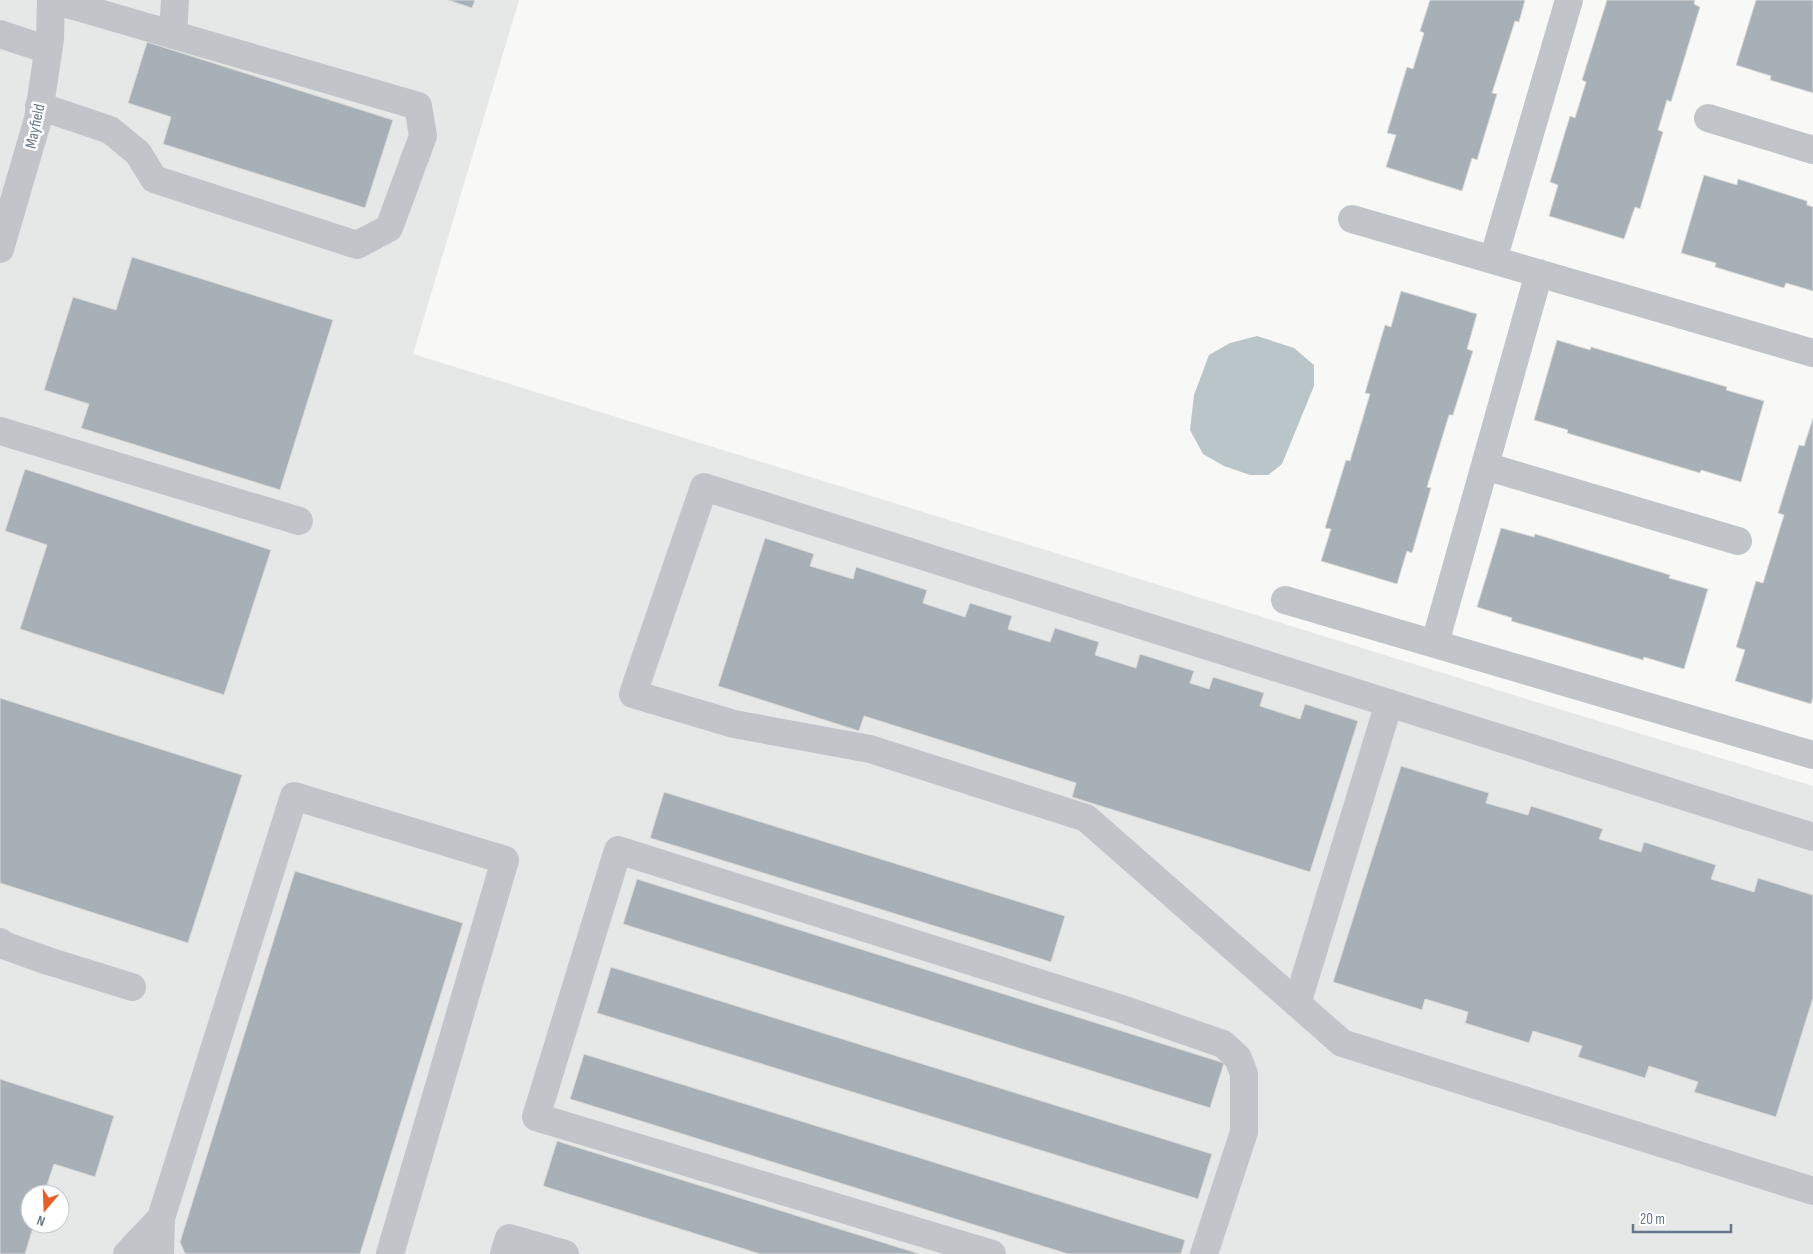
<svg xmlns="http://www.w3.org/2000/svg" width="1813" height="1254" viewBox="0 0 1813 1254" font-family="'Sofia Sans Condensed',sans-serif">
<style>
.built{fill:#e6e7e7;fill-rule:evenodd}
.water{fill:#bac5ca}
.building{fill:#a8b0b7;stroke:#dadad8}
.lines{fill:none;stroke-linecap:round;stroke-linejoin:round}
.minor{stroke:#c1c5ca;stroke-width:28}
.labels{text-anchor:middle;stroke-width:5;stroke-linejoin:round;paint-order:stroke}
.street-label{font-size:16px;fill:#677787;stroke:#fff}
</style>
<rect width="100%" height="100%" fill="#f8f8f6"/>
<!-- built -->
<path class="built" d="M 0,0 L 519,0 L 413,354 L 1572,713 L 1813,786 L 1813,1254 L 0,1254 ZM 30,1194 L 60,1194 L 60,1224 L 30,1224 Z"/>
<!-- water -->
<path class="water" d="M 1257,336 L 1294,348 L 1314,365 L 1314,386 L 1282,464 L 1268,475 L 1250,475 L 1224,466 L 1203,454 L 1190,430 L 1194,395 L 1209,355 L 1230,343 Z"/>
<!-- building -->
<path class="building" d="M 448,0 L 475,0 L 472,8 Z
M 1430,0 L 1525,0 L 1519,22 L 1515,21 L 1492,93 L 1497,94 L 1477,160 L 1472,158 L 1462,191 L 1386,167 L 1396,135 L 1387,133 L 1407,67 L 1413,69 L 1424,33 L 1420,31 Z
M 1607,0 L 1695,0 L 1694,4 L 1700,7 L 1671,102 L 1667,100 L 1658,130 L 1663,132 L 1640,209 L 1635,207 L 1624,239 L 1549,216 L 1558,185 L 1550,182 L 1570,116 L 1575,118 L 1586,82 L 1582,80 Z
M 1756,0 L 1813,0 L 1813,93 L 1770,80 L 1771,76 L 1736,65 Z
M 147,42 L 393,120 L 365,208 L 163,144 L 171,117 L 128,103 Z
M 1704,175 L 1737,185 L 1738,179 L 1807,201 L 1807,205 L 1813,207 L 1813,291 L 1786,283 L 1784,288 L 1715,267 L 1716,263 L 1681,253 Z
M 132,257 L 333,320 L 280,490 L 81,428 L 89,404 L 44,390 L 73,297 L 116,310 Z
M 1401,291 L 1477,314 L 1467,349 L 1473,351 L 1453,415 L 1449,415 L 1427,487 L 1431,488 L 1412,553 L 1407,551 L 1397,584 L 1321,561 L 1331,529 L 1325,528 L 1346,460 L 1350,461 L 1370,394 L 1365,393 L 1385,325 L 1391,327 Z
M 1557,340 L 1590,350 L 1591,347 L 1727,387 L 1726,390 L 1764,401 L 1741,482 L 1701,470 L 1700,473 L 1567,433 L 1568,430 L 1534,420 Z
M 1813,418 L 1813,697 L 1811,704 L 1735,681 L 1745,650 L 1736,647 L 1756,581 L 1763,583 L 1784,515 L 1778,513 L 1799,445 L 1804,446 Z
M 25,469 L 271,550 L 224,695 L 20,629 L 47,545 L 5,531 Z
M 1501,528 L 1534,537 L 1535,534 L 1670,575 L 1669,578 L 1708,589 L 1684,669 L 1644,657 L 1643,660 L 1511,621 L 1512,618 L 1477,607 Z
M 765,538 L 814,554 L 810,566 L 853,579 L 856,567 L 927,590 L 923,603 L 965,617 L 970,603 L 1012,616 L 1008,629 L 1050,642 L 1055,628 L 1099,642 L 1095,655 L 1136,668 L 1140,654 L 1194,671 L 1190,683 L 1209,689 L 1213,677 L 1264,693 L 1260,706 L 1300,719 L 1305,704 L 1358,721 L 1310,872 L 1072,797 L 1076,783 L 864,716 L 859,731 L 718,686 Z
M 0,698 L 242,775 L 188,943 L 0,883 Z
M 1401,766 L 1489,793 L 1486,803 L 1528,815 L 1531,806 L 1603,829 L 1599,839 L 1641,852 L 1644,842 L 1716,865 L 1711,879 L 1754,892 L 1758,878 L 1813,895 L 1813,998 L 1776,1117 L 1694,1092 L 1698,1082 L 1649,1066 L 1645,1078 L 1578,1057 L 1582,1046 L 1533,1031 L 1529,1043 L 1465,1023 L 1468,1012 L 1425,999 L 1422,1010 L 1333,982 Z
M 664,792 L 1065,916 L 1051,962 L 650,838 Z
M 295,871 L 463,923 L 360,1254 L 185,1254 L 180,1242 Z
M 637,879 L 1224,1063 L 1210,1108 L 623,924 Z
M 611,967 L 1212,1154 L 1198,1199 L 597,1013 Z
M 584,1054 L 1185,1240 L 1181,1254 L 1068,1254 L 570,1099 Z
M 0,1079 L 114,1116 L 95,1177 L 54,1164 L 44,1194 L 30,1194 L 30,1224 L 34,1224 L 25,1254 L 0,1254 Z
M 557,1141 L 920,1254 L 760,1254 L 543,1186 Z"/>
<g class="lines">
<!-- minor -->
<path class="minor" d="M 0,34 L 48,50
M 173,35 L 175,0
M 39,106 L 110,130 L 138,153 L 154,179 L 357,245 L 389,228 L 423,136 L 418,106 L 54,0
M 1708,118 L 1813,150
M 1352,219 L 1813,353
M 0,249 L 38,119 L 50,39 L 51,0
M 1493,260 L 1569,0
M 0,431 L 299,521
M 1485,466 L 1738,541
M 1285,600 L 1813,755
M 1435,643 L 1539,273
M 1813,837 L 704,487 L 633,694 L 734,724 L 870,749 L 1086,818 L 1342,1043 L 1813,1191
M 0,942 L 3,945 L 48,961 L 132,987
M 1297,1004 L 1389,703
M 127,1254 L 161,1218
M 160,1254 L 161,1218 L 294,796 L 505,860 L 390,1254
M 504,1254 L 509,1238 L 565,1254
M 992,1254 L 536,1117 L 618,850 L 1122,1009 L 1223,1044 L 1238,1058 L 1244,1074 L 1244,1132 L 1204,1254"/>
</g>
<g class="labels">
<!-- street labels -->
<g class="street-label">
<text transform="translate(34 126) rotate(-78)" y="6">Mayfield</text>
</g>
</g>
<!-- north arrow -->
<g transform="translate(45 1209) rotate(199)"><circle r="24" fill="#ffffff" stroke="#c2c9cf"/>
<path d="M0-4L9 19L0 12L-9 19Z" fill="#e56029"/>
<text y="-8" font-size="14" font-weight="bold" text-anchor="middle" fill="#677787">N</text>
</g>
<!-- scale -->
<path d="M1633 1224v8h98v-8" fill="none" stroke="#677787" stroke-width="2.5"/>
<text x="1640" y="1224" font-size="15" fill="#677787" stroke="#ffffff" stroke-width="4" paint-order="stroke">20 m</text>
</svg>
